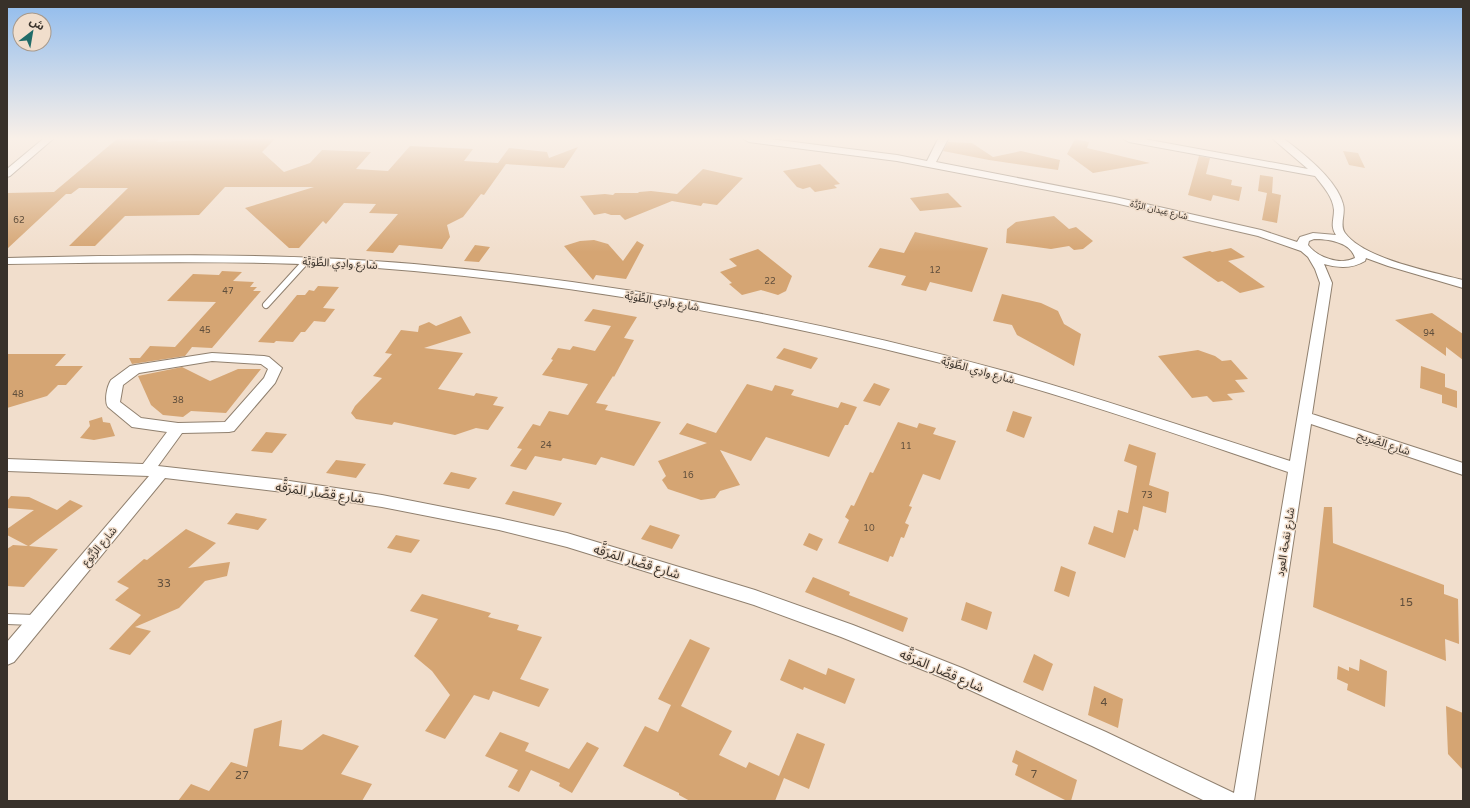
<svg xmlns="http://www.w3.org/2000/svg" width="1470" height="808" viewBox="0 0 1470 808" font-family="'Varela Round','Noto Sans Arabic',sans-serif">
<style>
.building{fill:#d5a573}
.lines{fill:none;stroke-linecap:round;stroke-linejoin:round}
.lane-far1-casing{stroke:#90806f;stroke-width:8}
.lane-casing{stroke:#90806f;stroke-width:12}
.street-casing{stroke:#90806f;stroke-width:2}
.lane-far1{stroke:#fff;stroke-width:6}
.lane{stroke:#fff;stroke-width:10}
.street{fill:#fff;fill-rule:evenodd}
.labels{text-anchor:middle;stroke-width:3;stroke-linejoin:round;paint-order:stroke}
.far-street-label{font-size:9px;fill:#38312a;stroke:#f1decc}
.number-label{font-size:9px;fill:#5f4e3c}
.street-label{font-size:11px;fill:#38312a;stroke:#f1decc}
.near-number-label{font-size:11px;fill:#5f4e3c}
.near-street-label{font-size:13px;fill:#38312a;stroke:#f1decc}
</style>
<rect width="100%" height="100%" fill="#f1decc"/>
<!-- building -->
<path class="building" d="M 117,139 L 159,139 L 156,142 L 222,139 L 275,139 L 262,152 L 284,172 L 310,163 L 322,150 L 371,152 L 356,169 L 388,171 L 410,146 L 473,149 L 464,161 L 498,163 L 509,148 L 547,152 L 549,158 L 578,147 L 564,168 L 506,164 L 484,195 L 481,194 L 463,217 L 447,225 L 450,237 L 442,249 L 399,245 L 393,253 L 366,251 L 398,214 L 369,213 L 376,204 L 344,203 L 326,224 L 323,221 L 299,248 L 289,248 L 245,208 L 314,187 L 225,187 L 199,215 L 125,216 L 95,246 L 69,246 L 128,188 L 79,188 L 71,194 L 66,194 L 7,249 L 7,193 L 54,192 Z
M 1075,139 L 1089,142 L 1087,148 L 1150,163 L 1093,173 L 1067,154 Z
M 948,142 L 972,143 L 993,157 L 1021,151 L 1060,160 L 1058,170 L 989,160 L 943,151 Z
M 1343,151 L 1358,153 L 1365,168 L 1349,165 Z
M 1199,156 L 1210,158 L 1206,174 L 1232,180 L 1231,185 L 1242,187 L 1239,201 L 1213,195 L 1211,201 L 1188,195 Z
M 820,164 L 840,184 L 834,185 L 837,188 L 815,192 L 810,187 L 803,189 L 797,187 L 783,171 Z
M 703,169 L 743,178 L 717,205 L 703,203 L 701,206 L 672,201 L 625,220 L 620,215 L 611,215 L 605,213 L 594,215 L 580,196 L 605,194 L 613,195 L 615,193 L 638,193 L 639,192 L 651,191 L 677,194 Z
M 1260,175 L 1273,177 L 1272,193 L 1281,195 L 1277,223 L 1262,220 L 1267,193 L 1258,191 Z
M 948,193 L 962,207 L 920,211 L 910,198 Z
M 1054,216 L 1069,229 L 1076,227 L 1093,241 L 1083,249 L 1074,250 L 1069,246 L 1051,249 L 1006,243 L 1007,229 L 1016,222 Z
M 915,232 L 988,248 L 972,292 L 930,282 L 926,291 L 901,285 L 906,276 L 868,267 L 880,248 L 904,253 Z
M 594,240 L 608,244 L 623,261 L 637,241 L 644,245 L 626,279 L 596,275 L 593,280 L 564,246 L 580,241 Z
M 475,245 L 490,247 L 479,262 L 464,261 Z
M 1231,248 L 1245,257 L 1228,261 L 1265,287 L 1240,293 L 1222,281 L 1218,282 L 1182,257 L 1210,251 L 1212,252 Z
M 758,249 L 792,276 L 786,291 L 778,295 L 761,290 L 742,295 L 729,284 L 732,283 L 720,272 L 737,266 L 729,259 Z
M 222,271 L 242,272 L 233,281 L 254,282 L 250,287 L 257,287 L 253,291 L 261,291 L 212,348 L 192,347 L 185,356 L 132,364 L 129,358 L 140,358 L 150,346 L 175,347 L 216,302 L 167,301 L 193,274 L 219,275 Z
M 318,286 L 339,287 L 323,308 L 335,309 L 325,322 L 314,321 L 305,332 L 301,332 L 293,342 L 276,341 L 274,343 L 258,342 L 297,295 L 305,295 L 309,290 L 314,291 Z
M 1002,294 L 1041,303 L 1058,311 L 1064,324 L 1081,334 L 1074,366 L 1017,335 L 1012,325 L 993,321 Z
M 593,309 L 637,317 L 624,338 L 634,340 L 614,377 L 613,376 L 596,403 L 608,405 L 605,410 L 661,422 L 634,466 L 601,457 L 596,465 L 563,458 L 561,461 L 535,456 L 526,470 L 510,466 L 522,449 L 517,448 L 533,424 L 540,426 L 549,411 L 568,415 L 588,384 L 542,375 L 553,360 L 551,359 L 558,348 L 570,350 L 573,346 L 595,351 L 611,326 L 584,321 Z
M 1432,313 L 1463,334 L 1463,360 L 1446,347 L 1446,356 L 1395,320 Z
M 461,316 L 471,333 L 424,348 L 463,353 L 438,389 L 474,396 L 476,393 L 498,397 L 493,405 L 504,407 L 488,430 L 476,428 L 455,435 L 394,422 L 392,425 L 356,419 L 351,413 L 355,406 L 382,378 L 373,376 L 392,354 L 385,353 L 401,330 L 418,332 L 419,326 L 429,322 L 436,326 Z
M 784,348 L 818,358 L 811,369 L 776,358 Z
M 1198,350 L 1215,356 L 1222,361 L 1231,360 L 1248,379 L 1235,380 L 1245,392 L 1227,394 L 1233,400 L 1213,402 L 1207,396 L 1192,398 L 1158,356 Z
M 7,354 L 66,354 L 55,366 L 83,366 L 66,385 L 58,385 L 47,396 L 7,408 Z
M 1421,366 L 1445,374 L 1445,387 L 1457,391 L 1457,408 L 1442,403 L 1442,395 L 1420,388 Z
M 182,367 L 210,381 L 238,369 L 261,369 L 226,413 L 191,411 L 183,417 L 163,415 L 151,405 L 138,376 Z
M 874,383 L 890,389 L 880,406 L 863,401 Z
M 747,384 L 772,391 L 775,385 L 794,390 L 791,395 L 838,408 L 841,402 L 857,407 L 848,425 L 845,425 L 829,457 L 766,437 L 751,461 L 720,450 L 740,485 L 720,491 L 715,498 L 701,500 L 668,489 L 662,480 L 666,476 L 658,461 L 707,443 L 679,434 L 687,423 L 716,433 Z
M 1013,411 L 1032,417 L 1024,438 L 1006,431 Z
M 102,417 L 103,422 L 110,423 L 115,436 L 94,440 L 80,438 L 90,426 L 89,421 Z
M 898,422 L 917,428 L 919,423 L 936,428 L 933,434 L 956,441 L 940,480 L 923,474 L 909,506 L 912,507 L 905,523 L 909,525 L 904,538 L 901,537 L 893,557 L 890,556 L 888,562 L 838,543 L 849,520 L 845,517 L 851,505 L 854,506 L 870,472 L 873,473 Z
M 266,432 L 287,434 L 272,453 L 251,451 Z
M 1129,444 L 1156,453 L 1149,485 L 1169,492 L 1166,513 L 1143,506 L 1138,531 L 1134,529 L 1125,558 L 1088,544 L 1094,526 L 1113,533 L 1118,510 L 1128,513 L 1137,466 L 1124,461 Z
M 336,460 L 352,462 L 366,464 L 356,478 L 326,473 Z
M 451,472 L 477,478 L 469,489 L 443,484 Z
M 513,491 L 547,499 L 562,503 L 554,516 L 505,504 Z
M 11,496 L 29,497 L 57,510 L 70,500 L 83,506 L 29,546 L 58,549 L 24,587 L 7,586 L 7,549 L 13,545 L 28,546 L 7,535 L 7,529 L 34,510 L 7,508 L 7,501 Z
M 1324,507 L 1332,507 L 1333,543 L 1444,585 L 1444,594 L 1458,599 L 1459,644 L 1445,639 L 1446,661 L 1313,607 Z
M 236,513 L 267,519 L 258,530 L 227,524 Z
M 650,525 L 680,535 L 672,549 L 641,539 Z
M 186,529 L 216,543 L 188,568 L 230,562 L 227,576 L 205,581 L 179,608 L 135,627 L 151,631 L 130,655 L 109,649 L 141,615 L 115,600 L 129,588 L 117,582 L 144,559 L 147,560 Z
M 809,533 L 823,539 L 817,551 L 803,545 Z
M 396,535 L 420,540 L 411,553 L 387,548 Z
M 1061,566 L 1076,572 L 1069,597 L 1054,591 Z
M 813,577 L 850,592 L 849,595 L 908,618 L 903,632 L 805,592 Z
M 422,594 L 491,613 L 488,617 L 519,625 L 517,630 L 542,637 L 520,679 L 549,689 L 539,707 L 493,691 L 489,700 L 474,695 L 445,739 L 425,731 L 450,695 L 432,671 L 414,656 L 438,619 L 410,611 Z
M 966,602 L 992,612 L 987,630 L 961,620 Z
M 690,639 L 710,648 L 681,706 L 732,731 L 719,755 L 746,768 L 749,762 L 779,776 L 797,733 L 825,744 L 809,789 L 784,778 L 775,801 L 690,801 L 679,795 L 679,793 L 623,766 L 645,726 L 658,732 L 671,705 L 658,699 Z
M 1034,654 L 1053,664 L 1043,691 L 1023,682 Z
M 789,659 L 826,675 L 828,668 L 855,679 L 845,704 L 804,687 L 803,690 L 780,680 Z
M 1360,659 L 1387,671 L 1385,707 L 1347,690 L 1348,684 L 1337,679 L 1338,666 L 1349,671 L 1349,667 L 1359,671 Z
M 1094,686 L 1123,699 L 1118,728 L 1088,715 Z
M 1446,706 L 1463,713 L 1463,770 L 1448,754 Z
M 282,720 L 279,746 L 302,750 L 323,734 L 359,746 L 341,774 L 372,784 L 362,801 L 178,801 L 191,784 L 209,791 L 231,762 L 247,767 L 254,729 Z
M 500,732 L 529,743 L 525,751 L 569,769 L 587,742 L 599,748 L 572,793 L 559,786 L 560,783 L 531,770 L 519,792 L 508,787 L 518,770 L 485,756 Z
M 1016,750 L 1077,780 L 1071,801 L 1067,801 L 1015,775 L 1018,765 L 1012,762 Z"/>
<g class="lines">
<!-- lane-far1 casing -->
<g class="lane-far1-casing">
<path id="lane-far1" d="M 266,305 L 307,260"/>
</g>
<!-- lane casing -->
<g class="lane-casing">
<path id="lane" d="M 7,619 L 34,620"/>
</g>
<!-- street casing -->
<g class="street-casing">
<path id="street" d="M 43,139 L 53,139 L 10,176 L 7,177 L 7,169 Z
M 744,139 L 770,139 L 897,155 L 927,161 L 938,139 L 948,139 L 936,162 L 1115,197 L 1261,230 L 1297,242 L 1300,237 L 1313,233 L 1336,235 C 1330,226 1334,220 1334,210 C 1333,197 1323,186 1315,176 L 1129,142 L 1124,139 L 1144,139 L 1308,169 L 1273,139 L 1284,139 C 1303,153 1337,180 1343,204 C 1346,214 1339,225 1345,233 C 1364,259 1432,272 1463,280 L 1463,288 L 1388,266 L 1366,258 L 1365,261 C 1352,269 1338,268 1324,264 L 1332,283 L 1312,414 L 1463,463 L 1463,475 L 1311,424 L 1254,801 L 1205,801 L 1092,746 L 948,680 L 841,637 L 754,605 L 567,547 L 499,530 L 382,507 L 283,492 L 165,478 L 14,662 L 7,665 L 7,642 L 149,476 L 7,471 L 7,459 L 143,464 L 167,432 L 132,427 L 108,407 C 104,401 107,386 111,380 L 130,366 L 135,365 L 212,353 L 264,356 L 269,357 L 282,368 L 275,383 L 234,431 L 229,432 L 182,433 L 158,466 L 283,480 L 382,495 L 499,518 L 567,533 L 755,590 L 853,625 L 962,668 L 1106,732 L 1234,793 L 1288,472 C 1193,440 1098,406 1001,379 C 809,326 612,289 414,271 C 279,259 143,262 7,264 L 7,258 C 143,255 279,252 414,264 C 614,282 815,319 1008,372 C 1103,399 1196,431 1290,461 L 1320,283 L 1315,269 L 1308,257 L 1301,251 L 1258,236 L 1115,203 L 897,161 L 749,142 ZM 1314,239 C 1328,239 1351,242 1355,258 C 1340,266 1317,257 1308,245 L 1309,241 ZM 212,361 L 261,364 L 268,369 L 264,378 L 225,422 L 178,423 L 141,418 L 120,402 L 123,385 L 139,373 Z"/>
</g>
<!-- lane-far1 -->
<use href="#lane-far1" class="lane-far1"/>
<!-- lane -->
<use href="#lane" class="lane"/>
<!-- street -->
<use href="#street" class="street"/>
</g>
<!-- sky -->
<linearGradient id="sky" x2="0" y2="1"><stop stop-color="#91bced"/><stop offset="0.55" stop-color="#f9f0e8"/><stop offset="1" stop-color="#f9f0e8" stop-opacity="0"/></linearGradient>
<rect width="1470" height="252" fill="url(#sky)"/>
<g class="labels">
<!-- far-street labels -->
<g class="far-street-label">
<text transform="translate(1159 210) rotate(13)" y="3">شارع عِيدان الرَّدَّة</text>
</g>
<!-- number labels -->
<g class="number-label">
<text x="19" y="223">62</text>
<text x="935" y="273">12</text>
<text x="770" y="284">22</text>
<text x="228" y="294">47</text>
<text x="205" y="333">45</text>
<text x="1429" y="336">94</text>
<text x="18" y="397">48</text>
<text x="178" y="403">38</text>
<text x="546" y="448">24</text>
<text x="906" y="449">11</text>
<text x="688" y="478">16</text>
<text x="1147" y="498">73</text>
<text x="869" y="531">10</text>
</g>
<!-- street labels -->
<g class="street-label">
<text transform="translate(340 263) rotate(3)" y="4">شارع وادِي الطِّوَيَّة</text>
<text transform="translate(662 301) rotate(9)" y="4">شارع وادِي الطِّوَيَّة</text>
<text transform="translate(978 370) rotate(15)" y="4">شارع وادِي الطِّوَيَّة</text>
<text transform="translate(1384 443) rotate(18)" y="4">شارع الصَّرِيح</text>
<text transform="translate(1285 542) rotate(-81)" y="4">شارع نفحة العود</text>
<text transform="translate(99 546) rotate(-50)" y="4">شارع الرُّبُوع</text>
</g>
<!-- near-number labels -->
<g class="near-number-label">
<text x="164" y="587">33</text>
<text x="1406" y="606">15</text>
<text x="1104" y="706">4</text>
<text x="1034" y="778">7</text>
<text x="242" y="779">27</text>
</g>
<!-- near-street labels -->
<g class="near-street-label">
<text transform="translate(320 492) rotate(8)" y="5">شارع قصَّار المَرَقَّه</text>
<text transform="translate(637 561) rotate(17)" y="5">شارع قصَّار المَرَقَّه</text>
<text transform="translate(942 670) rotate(23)" y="5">شارع قصَّار المَرَقَّه</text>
</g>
</g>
<!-- border -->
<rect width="1470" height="808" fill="none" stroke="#38312a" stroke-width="16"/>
<!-- north arrow -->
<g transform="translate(32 32) rotate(31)"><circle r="19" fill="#f1decc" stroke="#a7998b"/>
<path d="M0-3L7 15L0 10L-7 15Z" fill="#206b68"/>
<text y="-6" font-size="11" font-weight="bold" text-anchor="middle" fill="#38312a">ش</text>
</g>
</svg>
